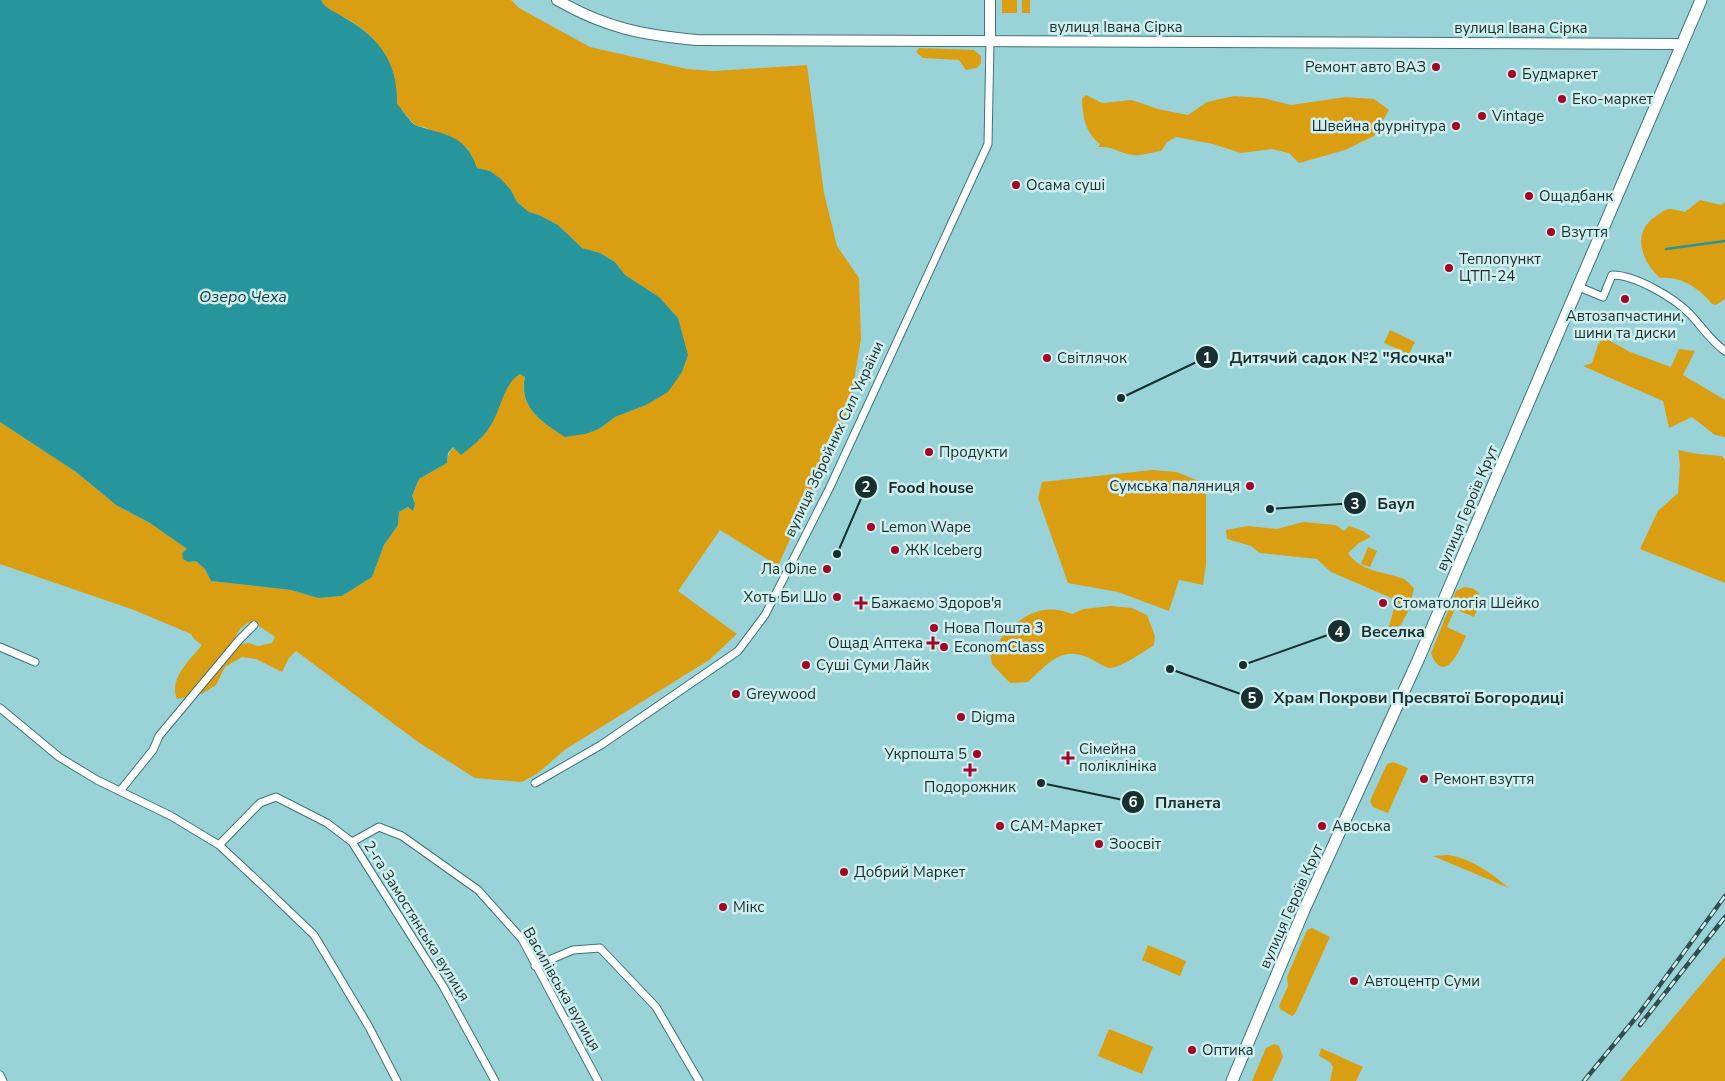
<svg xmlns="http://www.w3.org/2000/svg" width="1725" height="1081" viewBox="0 0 1725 1081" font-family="'Nunito Sans',sans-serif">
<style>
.green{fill:#da9e13;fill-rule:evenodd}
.water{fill:#27959c}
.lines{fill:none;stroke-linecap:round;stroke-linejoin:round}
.stream{stroke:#27959c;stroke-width:2.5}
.street-casing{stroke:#3d7579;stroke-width:9}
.secondary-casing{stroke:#3d7579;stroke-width:12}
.primary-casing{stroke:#3d7579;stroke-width:13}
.street{stroke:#fff;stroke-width:7}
.secondary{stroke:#fff;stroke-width:10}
.primary{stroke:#fff;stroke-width:11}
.rail-casing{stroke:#304e50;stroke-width:4.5}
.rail{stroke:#d1eeef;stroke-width:2.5;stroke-dasharray:8;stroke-linecap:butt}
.poi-dot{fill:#a30627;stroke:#d1eeef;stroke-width:2}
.labels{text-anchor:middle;stroke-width:5;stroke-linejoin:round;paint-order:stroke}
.street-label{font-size:15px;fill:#182f31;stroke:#d1eeef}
.poi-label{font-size:15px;fill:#182f31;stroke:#d1eeef;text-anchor:start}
.water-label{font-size:16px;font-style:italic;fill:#19393b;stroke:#d1eeef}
.leader{fill:none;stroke:#182f31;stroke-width:2}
.callout-dot{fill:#182f31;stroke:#d1eeef;stroke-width:2}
.mark-label{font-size:15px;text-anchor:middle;font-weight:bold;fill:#fff}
.callout-label{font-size:16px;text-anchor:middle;font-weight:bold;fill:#182f31;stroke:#d1eeef;stroke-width:5;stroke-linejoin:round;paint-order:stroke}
</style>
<rect width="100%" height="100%" fill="#99d3d7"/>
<!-- green -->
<path class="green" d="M 321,0 L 511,0 L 519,8 L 590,47 L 687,69 L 714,71 L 807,65 L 824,193 L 837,246 L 859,278 L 861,339 L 850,405 L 778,566 L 720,530 L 678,591 L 737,634 L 709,660 L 566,749 L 538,773 L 522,782 L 475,778 L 418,742 L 296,651 L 289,658 L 282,672 L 256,659 L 242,657 L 225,667 L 216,685 L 202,694 L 193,688 L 186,697 L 177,699 C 168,679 191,659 202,645 L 194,639 L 191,634 L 134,610 L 0,564 L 0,422 L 76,472 L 116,505 L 150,523 L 187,549 L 182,553 L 188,562 L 196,561 L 205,569 L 211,581 L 291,590 L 318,598 L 342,596 L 372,577 L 384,545 L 398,525 L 399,512 L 408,507 L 413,511 L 415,504 L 412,496 L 419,479 L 447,463 C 450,438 463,451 478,441 C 480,440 483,435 485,432 C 499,415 502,385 520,373 L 525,377 C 517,406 544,424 566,437 L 599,429 L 615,417 L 646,405 L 682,336 L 678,318 L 659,297 L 624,275 L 615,262 L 600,253 L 582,248 L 558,225 L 539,215 L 529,212 L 517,202 L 511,190 L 490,171 L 477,168 L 467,148 L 424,127 L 416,126 L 396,104 C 398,68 380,38 349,20 C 338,14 326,11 321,0 ZM 252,621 L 275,637 L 272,643 L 258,646 L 249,643 L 235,645 C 234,632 242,626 252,621 Z
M 1002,0 L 1017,0 L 1017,13 L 1002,13 Z
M 1022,0 L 1030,0 L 1030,13 L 1022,13 Z
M 919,48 L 974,50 L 981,56 L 981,63 L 977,68 L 966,70 L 959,60 L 923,58 L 916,52 Z
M 1086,95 L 1102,103 L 1132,100 L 1158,109 L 1188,115 L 1207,102 L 1234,96 L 1263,98 L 1291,105 L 1346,97 L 1374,99 L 1389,110 L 1374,136 L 1345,150 L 1299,163 L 1289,153 L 1272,149 L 1241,153 L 1213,144 L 1176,137 L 1167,142 L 1161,151 C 1152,152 1142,156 1133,155 C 1118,153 1114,146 1098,147 L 1100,144 C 1085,132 1083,118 1082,99 Z
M 1700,200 L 1721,205 L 1725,202 L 1725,299 L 1716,305 L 1712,304 C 1699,288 1681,276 1660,278 C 1642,262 1631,233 1655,217 C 1659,214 1664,210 1669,209 C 1674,209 1680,211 1685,212 Z
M 1390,330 L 1415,342 L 1409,354 L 1384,343 Z
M 1603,337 L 1630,352 L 1671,367 L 1679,349 L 1695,351 L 1683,375 L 1725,400 L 1725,437 L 1715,435 L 1692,417 L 1669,428 L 1663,401 L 1583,366 L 1592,363 L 1598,345 Z
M 1678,450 L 1698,454 L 1722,456 L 1725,460 L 1725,583 L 1640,549 L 1658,511 L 1678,493 L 1680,465 Z
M 1152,470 L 1177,472 L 1206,484 L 1206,565 L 1203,585 L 1179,580 L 1169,611 L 1118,592 L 1068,583 L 1038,498 L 1042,482 Z
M 1303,522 L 1336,525 L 1344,531 L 1349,526 L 1363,531 L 1371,537 L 1359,543 L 1348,553 C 1361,572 1382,571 1401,578 C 1406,579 1410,585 1414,588 L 1409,610 L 1400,626 L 1389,627 L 1396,600 L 1331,572 L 1317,559 L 1260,553 L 1251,546 L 1227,539 L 1226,530 L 1248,526 L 1277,529 Z
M 1368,547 L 1377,551 L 1370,567 L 1361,564 Z
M 1464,587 C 1486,589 1481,601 1474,617 L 1455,609 L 1447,627 L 1466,636 C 1460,650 1444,687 1431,653 L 1456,591 Z
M 1111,606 L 1132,608 L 1147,615 L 1155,636 L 1154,645 C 1145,651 1119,669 1109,668 C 1101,666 1092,658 1084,656 C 1059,647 1045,667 1028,682 L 1010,683 L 992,664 L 990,652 C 1012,624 1035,599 1072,614 L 1083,609 Z
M 1393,762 L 1408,768 L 1388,813 L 1373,807 L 1370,801 L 1387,764 Z
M 1449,855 C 1472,859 1491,873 1509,888 L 1433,856 Z
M 1312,928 L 1330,937 L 1295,1014 L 1292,1016 L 1280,1009 L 1279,1006 L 1288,986 L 1287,977 L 1307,930 Z
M 1148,945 L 1186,961 L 1180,976 L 1142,960 Z
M 1725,956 L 1725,1081 L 1620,1081 Z
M 1109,1029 L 1153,1047 L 1142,1074 L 1098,1056 Z
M 1274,1044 L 1279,1046 L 1283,1057 L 1272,1081 L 1252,1081 L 1266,1048 Z
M 1321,1048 L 1363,1067 L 1356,1081 L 1330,1081 L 1333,1067 L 1330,1062 L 1319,1056 Z"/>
<!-- water -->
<path class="water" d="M 0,0 L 321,0 C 326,10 336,12 345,18 C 380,38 398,63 397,104 C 402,109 411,124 417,126 C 446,135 466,135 477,168 L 490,171 L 501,179 L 511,190 L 517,202 L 529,212 L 539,215 L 558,225 L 582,248 L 600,253 L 615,262 L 625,275 L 659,297 L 678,318 L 688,355 L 682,372 L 668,392 L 646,405 L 615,417 L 599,429 L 585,434 L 565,437 C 543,423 518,407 525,377 L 520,374 C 503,384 501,411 489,428 C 482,439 471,447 461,455 L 453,447 L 448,453 L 447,463 L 419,479 L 412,496 L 415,504 L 413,511 L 408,507 L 399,512 L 398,525 L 384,545 L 372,577 L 342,596 L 318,598 L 291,590 L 211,581 L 205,569 L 196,561 L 188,562 L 183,559 L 182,553 L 187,549 L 150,523 L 116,505 L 76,472 L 0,422 Z"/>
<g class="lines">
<!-- stream -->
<path class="stream" d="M 1666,249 L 1725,241"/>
<!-- street casing -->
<g class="street-casing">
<path id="street" d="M 1579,287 L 1603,297 L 1612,275 C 1636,275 1674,298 1690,314 C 1702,327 1711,341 1725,351
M 0,647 L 35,662
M 0,708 L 59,757 L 97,780 L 171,816 L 219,845 L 263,886 L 314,935 L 369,1027 L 397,1081
M 535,783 L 601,745 L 738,651 L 765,615 L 830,487 L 988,144 L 990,41
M 120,791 L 153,750 L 159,736 L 239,640 L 254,625
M 352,842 L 379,827 L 402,836 L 478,890 L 522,939 L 598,1081
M 219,845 L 260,803 L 276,797 L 327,823 L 352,842 L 443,986 L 495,1081
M 535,966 L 573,950 L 600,948 L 656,1007 L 699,1081
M 0,1075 L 3,1081"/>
</g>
<!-- secondary casing -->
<g class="secondary-casing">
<path id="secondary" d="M 557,0 C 606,28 642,35 697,40 L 1682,44
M 990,41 L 990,0"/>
</g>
<!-- primary casing -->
<g class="primary-casing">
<path id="primary" d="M 1232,1081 L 1304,910 L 1419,658 L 1701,0"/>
</g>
<!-- street -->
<use href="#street" class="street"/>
<!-- secondary -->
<use href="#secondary" class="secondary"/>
<!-- primary -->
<use href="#primary" class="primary"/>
<!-- rail casing -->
<g class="rail-casing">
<path id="rail" d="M 1640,1025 L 1725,917
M 1584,1081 L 1638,1015 L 1725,896"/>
</g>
<!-- rail -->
<use href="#rail" class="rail"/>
</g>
<!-- markers -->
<g class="poi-dot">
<circle cx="1436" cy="67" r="5"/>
<circle cx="1512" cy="74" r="5"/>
<circle cx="1562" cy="99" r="5"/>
<circle cx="1482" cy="116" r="5"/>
<circle cx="1456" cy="126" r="5"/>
<circle cx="1016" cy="185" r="5"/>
<circle cx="1529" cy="196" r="5"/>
<circle cx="1551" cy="232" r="5"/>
<circle cx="1449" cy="268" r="5"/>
<circle cx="1625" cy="299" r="5"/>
<circle cx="1047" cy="358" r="5"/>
<circle cx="929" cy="452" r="5"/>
<circle cx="1250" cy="486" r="5"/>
<circle cx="871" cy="527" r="5"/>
<circle cx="895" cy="550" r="5"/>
<circle cx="827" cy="569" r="5"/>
<circle cx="837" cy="597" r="5"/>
<path d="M858.5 595.5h5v5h5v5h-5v5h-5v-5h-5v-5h5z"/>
<circle cx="1383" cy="603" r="5"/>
<circle cx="934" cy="628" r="5"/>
<path d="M930.5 635.5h5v5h5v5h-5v5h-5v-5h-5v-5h5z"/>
<circle cx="944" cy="647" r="5"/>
<circle cx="806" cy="665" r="5"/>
<circle cx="736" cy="694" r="5"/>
<circle cx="961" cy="717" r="5"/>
<circle cx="977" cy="754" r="5"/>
<path d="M1065.5 750.5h5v5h5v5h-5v5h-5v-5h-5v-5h5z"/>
<path d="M967.5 762.5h5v5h5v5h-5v5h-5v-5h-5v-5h5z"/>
<circle cx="1424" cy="779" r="5"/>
<circle cx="1000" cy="826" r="5"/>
<circle cx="1322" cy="826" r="5"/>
<circle cx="1099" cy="844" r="5"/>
<circle cx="844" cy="872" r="5"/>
<circle cx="723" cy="907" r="5"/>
<circle cx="1354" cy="981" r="5"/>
<circle cx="1192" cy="1050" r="5"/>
</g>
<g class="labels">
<!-- street labels -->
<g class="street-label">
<text x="1116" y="32">вулиця Івана Сірка</text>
<text x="1521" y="33">вулиця Івана Сірка</text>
<text transform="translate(834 439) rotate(-65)" y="5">вулиця Збройних Сил України</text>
<text transform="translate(1467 508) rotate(-67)" y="5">вулиця Героїв Крут</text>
<text transform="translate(1291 906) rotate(-66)" y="5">вулиця Героїв Крут</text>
<text transform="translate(417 921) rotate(58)" y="5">2-га Замостянська вулиця</text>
<text transform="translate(562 989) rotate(60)" y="5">Василівська вулиця</text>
</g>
<!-- poi labels -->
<g class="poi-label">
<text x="1426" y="72" text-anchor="end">Ремонт авто ВАЗ</text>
<text x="1522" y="79">Будмаркет</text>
<text x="1572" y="104">Еко-маркет</text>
<text x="1492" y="121">Vintage</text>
<text x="1446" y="131" text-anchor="end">Швейна фурнітура</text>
<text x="1026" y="190">Осама суші</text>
<text x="1539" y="201">Ощадбанк</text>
<text x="1561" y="237">Взуття</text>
<text x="1459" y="264">Теплопункт<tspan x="1459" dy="17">ЦТП-24</tspan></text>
<text x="1625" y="321" text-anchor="middle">Автозапчастини,<tspan x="1625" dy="17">шини та диски</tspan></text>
<text x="1057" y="363">Світлячок</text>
<text x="939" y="457">Продукти</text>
<text x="1240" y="491" text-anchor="end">Сумська паляниця</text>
<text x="881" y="532">Lemon Wape</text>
<text x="905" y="555">ЖК Iceberg</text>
<text x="817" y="574" text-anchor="end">Ла Філе</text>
<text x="827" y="602" text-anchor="end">Хоть Би Шо</text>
<text x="871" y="608">Бажаємо Здоров'я</text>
<text x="1393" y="608">Стоматологія Шейко</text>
<text x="944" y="633">Нова Пошта 3</text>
<text x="923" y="648" text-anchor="end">Ощад Аптека</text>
<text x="954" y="652">EconomClass</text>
<text x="816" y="670">Суші Суми Лайк</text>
<text x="746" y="699">Greywood</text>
<text x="971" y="722">Digma</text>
<text x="1079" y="754">Сімейна<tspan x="1079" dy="17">поліклініка</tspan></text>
<text x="967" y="759" text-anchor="end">Укрпошта 5</text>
<text x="1434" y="784">Ремонт взуття</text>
<text x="970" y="792" text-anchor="middle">Подорожник</text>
<text x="1010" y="831">САМ-Маркет</text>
<text x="1332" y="831">Авоська</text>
<text x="1109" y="849">Зоосвіт</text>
<text x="854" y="877">Добрий Маркет</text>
<text x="733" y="912">Мікс</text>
<text x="1364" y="986">Автоцентр Суми</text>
<text x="1202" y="1055">Оптика</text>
</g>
<!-- water labels -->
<g class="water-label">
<text x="243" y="302">Озеро Чеха</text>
</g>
</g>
<!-- callouts -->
<path class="leader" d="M1121 398L1207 357M837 554L866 487M1270 509L1355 503M1243 665L1339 631M1170 669L1252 698M1041 783L1133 802"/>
<g class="callout-dot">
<circle cx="1121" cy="398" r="5"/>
<circle cx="837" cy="554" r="5"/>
<circle cx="1270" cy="509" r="5"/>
<circle cx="1243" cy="665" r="5"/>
<circle cx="1170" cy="669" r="5"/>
<circle cx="1041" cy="783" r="5"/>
<circle cx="1207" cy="357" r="12"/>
<circle cx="866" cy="487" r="12"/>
<circle cx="1355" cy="503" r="12"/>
<circle cx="1339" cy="631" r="12"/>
<circle cx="1252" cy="698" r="12"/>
<circle cx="1133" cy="802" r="12"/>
</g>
<g class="mark-label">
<text x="1207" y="363">1</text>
<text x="866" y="492">2</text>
<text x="1355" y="509">3</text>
<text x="1339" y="637">4</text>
<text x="1252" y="703">5</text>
<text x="1133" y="807">6</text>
</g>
<g class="callout-label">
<text x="1341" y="363">Дитячий садок №2 "Ясочка"</text>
<text x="931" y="493">Food house</text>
<text x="1396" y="509">Баул</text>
<text x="1393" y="637">Веселка</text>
<text x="1419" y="703">Храм Покрови Пресвятої Богородиці</text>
<text x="1188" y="808">Планета</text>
</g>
</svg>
